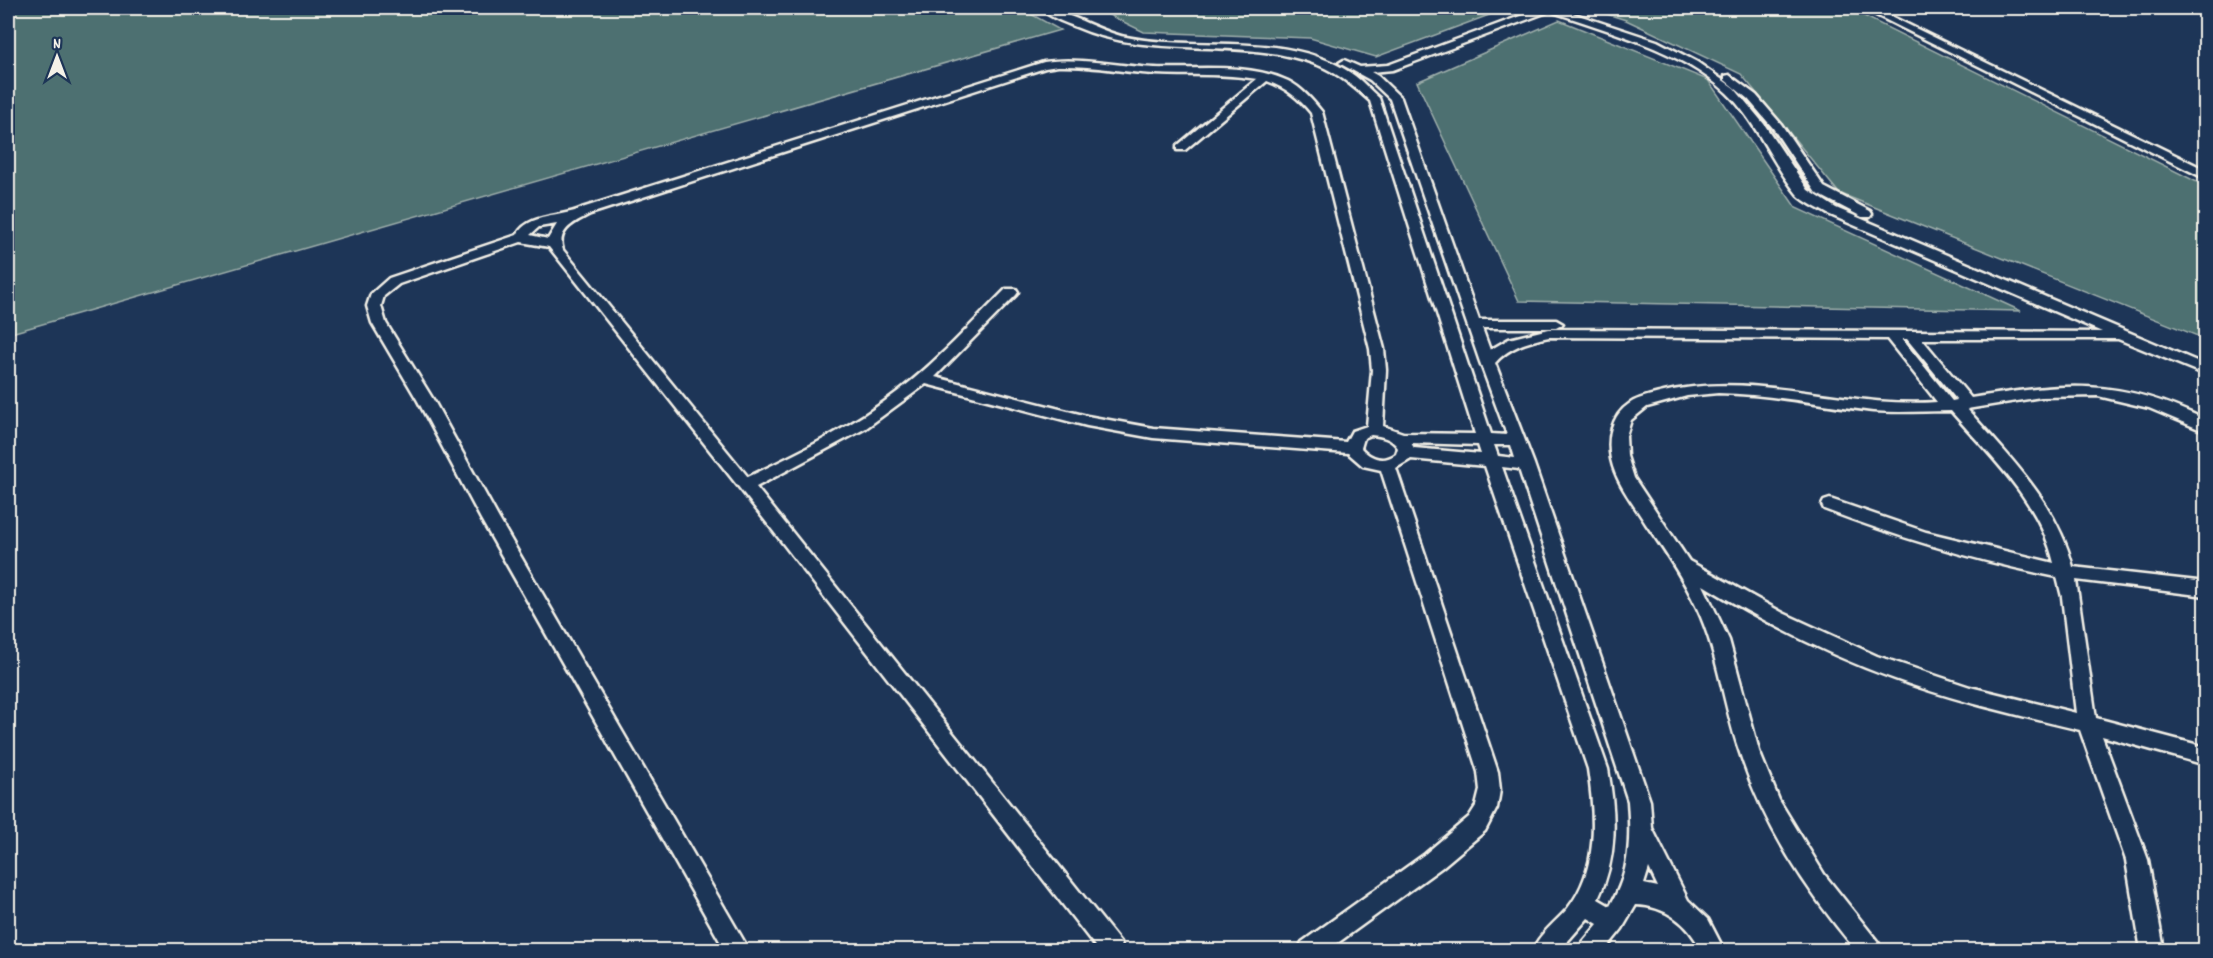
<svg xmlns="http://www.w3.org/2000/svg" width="2213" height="958" viewBox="0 0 2213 958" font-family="Dekko,sans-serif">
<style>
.green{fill:#4d7071;stroke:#a0b0ac;stroke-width:1.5}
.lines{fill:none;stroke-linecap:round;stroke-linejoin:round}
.minor-casing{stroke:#f4f1e8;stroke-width:5}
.minor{fill:#1d3557;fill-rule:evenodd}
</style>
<rect width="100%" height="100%" fill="#1d3557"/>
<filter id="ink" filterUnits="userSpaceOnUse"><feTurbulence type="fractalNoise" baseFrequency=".0167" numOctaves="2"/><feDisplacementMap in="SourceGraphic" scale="12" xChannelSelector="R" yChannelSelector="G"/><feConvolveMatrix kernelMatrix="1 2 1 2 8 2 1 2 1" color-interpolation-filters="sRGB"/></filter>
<g filter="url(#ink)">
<!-- green -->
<path class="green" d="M 8,8 L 1020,8 L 1060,30 L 8,334 Z
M 1095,8 L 1508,8 L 1376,57 L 1310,38 L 1144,32 Z
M 1588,8 L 1848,8 L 2205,186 L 2205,339 L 1839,193 L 1741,74 L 1626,20 Z
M 1559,20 L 1708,80 L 1796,208 L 2021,311 L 1519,301 L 1417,82 Z"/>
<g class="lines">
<!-- minor casing -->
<g class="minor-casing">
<path id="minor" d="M 1040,8 C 1056,6 1103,33 1126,37 C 1200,52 1289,29 1355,76 C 1363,82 1371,91 1379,98 L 1491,434 L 1507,435 L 1480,362 L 1390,99 L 1370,80 L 1339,63 L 1344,60 L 1360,67 L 1388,65 L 1542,8 L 1557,8 L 1657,41 L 1697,62 L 1734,88 L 1764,124 L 1808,190 L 1836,208 L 2206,365 L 2206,375 L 2118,339 L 1922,339 L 1971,398 C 2065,383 2118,377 2206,420 L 2206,432 L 2149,408 L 2098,396 L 2041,397 L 1967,409 C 2009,457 2057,503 2073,567 L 2206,582 L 2206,596 L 2076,580 L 2096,718 L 2206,747 L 2206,765 L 2102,736 L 2148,860 L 2164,950 L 2141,950 L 2126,860 L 2080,730 C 2018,715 1955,701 1895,679 C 1828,655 1764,622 1703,585 L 1729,640 L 1759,751 L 1779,800 L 1824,874 L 1878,942 L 1881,950 L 1856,950 C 1806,890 1763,825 1739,750 C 1723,703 1718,653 1697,608 C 1683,578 1665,551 1646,524 C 1633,503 1616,483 1611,459 C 1607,439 1611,416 1629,404 C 1639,397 1652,395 1664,392 C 1756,370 1845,409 1937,402 L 1887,339 L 1549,337 C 1529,341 1509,347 1495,363 L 1534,464 L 1650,801 L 1652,828 L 1688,900 L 1708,919 L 1724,950 L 1701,950 C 1689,923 1665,906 1636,905 L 1622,929 L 1605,950 L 1580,950 L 1583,942 L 1598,924 L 1588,918 L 1560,950 L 1533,950 C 1538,935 1557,921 1568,908 C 1599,869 1595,815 1588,769 L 1485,466 L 1411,459 L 1396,468 L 1498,772 L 1500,790 L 1497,808 L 1485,831 L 1441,868 L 1328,950 L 1298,950 L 1302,942 L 1425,854 L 1469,817 L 1476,806 L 1480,790 L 1478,772 L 1381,470 L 1363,466 L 1348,453 L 1153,438 L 1087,426 L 926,384 L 866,428 L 756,487 L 1120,942 L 1124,950 L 1098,950 L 764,519 L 549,247 L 521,242 L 399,284 L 384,296 L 381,306 L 386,323 L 434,401 L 499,519 L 749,950 L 725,950 L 481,519 L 418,401 L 372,323 L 367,306 L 371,294 L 389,278 L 517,235 C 528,213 562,218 582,208 L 1044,62 C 1082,57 1117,66 1155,68 C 1198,70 1247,62 1288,81 C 1302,88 1312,100 1322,112 L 1384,349 L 1386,370 L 1383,426 L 1403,433 L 1475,434 L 1370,101 C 1354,87 1338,73 1318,65 C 1240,35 1153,61 1076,27 C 1064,22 1049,17 1040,8 ZM 1550,11 C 1607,31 1682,50 1727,93 C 1757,122 1771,162 1797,194 C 1804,202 1818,208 1828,214 L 2102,332 L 1549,329 L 1509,339 L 1490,350 L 1482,328 L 1556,328 L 1563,324 L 1556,320 L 1479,320 L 1401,98 L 1378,76 L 1371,72 L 1393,70 ZM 1058,66 C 1091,65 1122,72 1155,74 C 1189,76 1223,73 1257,79 L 1177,146 L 1177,150 L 1185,150 L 1267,81 C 1286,88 1298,97 1311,113 L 1370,349 L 1372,370 L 1367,426 L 1352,431 L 1346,442 L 1153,428 L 1087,416 L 935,377 L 1016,295 L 1018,292 L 1016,289 L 1006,289 C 971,324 939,360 900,390 C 854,426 800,452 748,477 L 563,250 C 556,230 575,222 590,214 L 1045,68 ZM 557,224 L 548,239 L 530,235 L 539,227 ZM 1902,339 L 1907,339 L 1957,400 L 1952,401 ZM 1718,393 C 1771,394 1821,405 1873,411 C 1900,413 1925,411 1951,411 C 1991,457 2040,502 2054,563 L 1926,532 L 1830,499 L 1824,501 L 1822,505 L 1824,509 C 1900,538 1977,561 2057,577 L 2062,597 L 2076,713 L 1970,687 L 1877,656 L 1783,613 L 1689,561 L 1634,478 L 1627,456 L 1626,436 L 1631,420 L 1647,407 L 1687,396 ZM 1371,435 C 1382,436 1392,438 1398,448 L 1396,454 C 1384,463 1371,459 1361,448 L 1364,438 ZM 1411,443 L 1478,445 L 1481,454 L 1414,448 ZM 1494,445 L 1511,445 L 1515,458 L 1498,456 ZM 1502,467 L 1519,469 L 1628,801 C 1631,840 1630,872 1610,906 L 1598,899 C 1618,857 1616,814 1608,769 ZM 1649,868 L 1658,887 L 1644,884 Z
M 1862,8 L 1874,8 L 2206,170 L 2206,179 Z
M 1729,75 L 1756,95 L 1781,124 L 1824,187 L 1870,211 L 1872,214 L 1870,217 L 1862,217 L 1816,193 L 1773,128 L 1748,99 L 1725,80 L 1725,76 Z"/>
</g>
<!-- minor -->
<use href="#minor" class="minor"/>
</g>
</g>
<!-- margin -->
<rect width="2213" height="958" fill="none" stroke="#1d3557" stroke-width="30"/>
<rect x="15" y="15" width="2183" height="928" fill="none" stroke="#f4f1e8" stroke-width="2" filter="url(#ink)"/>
<!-- north arrow -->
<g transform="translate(57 57)" stroke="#1d3557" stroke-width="4.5" paint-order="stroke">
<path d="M0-4.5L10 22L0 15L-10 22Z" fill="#f4f1e8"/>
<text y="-9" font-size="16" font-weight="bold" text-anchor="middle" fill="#f4f1e8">N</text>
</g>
</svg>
